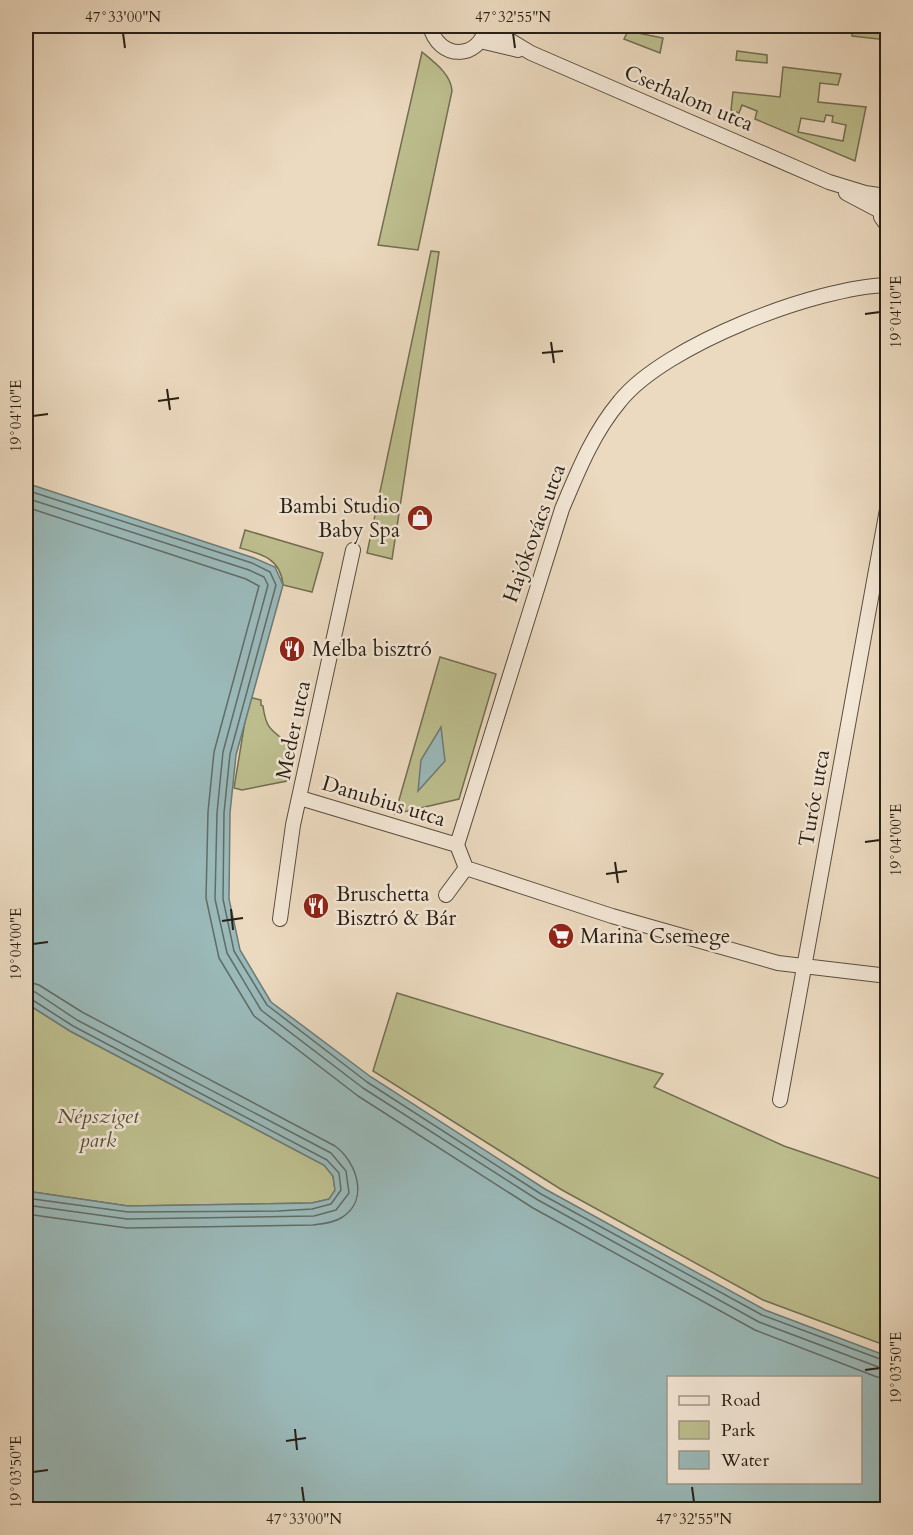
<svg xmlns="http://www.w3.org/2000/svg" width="913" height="1535" viewBox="0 0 913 1535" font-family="Cardo,serif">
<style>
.green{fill:#bdbe8e;stroke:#726e51;stroke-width:1.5;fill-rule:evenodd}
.water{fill:#9ab9b9;stroke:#6c7b77;stroke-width:1.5;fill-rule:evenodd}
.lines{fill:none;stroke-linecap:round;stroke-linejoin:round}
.shore{stroke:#616c66;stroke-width:1.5}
.street-casing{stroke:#594e3f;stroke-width:16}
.street{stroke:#f3e7d6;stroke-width:14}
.ticks{fill:none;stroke:#281f14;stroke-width:2}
.labels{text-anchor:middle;stroke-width:5;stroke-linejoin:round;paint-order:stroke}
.street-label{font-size:21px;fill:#281f14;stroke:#f3e7d6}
.poi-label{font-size:21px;fill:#281f14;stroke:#f3e7d6;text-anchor:start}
.park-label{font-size:21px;font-style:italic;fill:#554f39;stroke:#f3e7d6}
.neatline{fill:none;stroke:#281f14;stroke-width:2}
.ticks-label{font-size:15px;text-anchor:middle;fill:#281f14}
</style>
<rect width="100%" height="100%" fill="#ecdac0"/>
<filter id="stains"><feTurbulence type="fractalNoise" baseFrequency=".00333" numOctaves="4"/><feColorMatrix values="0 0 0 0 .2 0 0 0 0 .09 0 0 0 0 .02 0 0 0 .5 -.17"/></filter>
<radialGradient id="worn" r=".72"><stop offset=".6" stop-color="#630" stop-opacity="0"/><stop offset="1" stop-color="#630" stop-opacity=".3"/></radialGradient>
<!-- green -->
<path class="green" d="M 852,26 L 887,26 L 887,40 L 852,36 Z
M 628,31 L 663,38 L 660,53 L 624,39 Z
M 737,51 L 767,55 L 767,63 L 736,60 Z
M 422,52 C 434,62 451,74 452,91 L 418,250 L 378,245 Z
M 783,67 L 841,74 L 838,85 L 820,83 L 818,102 L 866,107 L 855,161 L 755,119 L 757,111 L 742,105 L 739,113 L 731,110 L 733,92 L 780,97 ZM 826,115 L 833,116 L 832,122 L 846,125 L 843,141 L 798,132 L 801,118 L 824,122 Z
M 431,251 L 439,252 L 392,559 L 367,553 Z
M 245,530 L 323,553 L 312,592 L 283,585 C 281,559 262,554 240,548 Z
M 440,657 L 496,674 L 459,799 L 395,814 Z
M 249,697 L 261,700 L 261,705 L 263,706 C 266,730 272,730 289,744 L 291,762 L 287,781 L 242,790 L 234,788 Z
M 397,993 L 663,1074 L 654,1087 L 784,1146 L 887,1181 L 887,1346 L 763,1300 L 562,1190 L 373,1071 Z
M 26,1003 L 70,1031 L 324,1165 L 333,1176 L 335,1190 L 330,1199 L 312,1203 L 128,1206 L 26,1191 Z"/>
<!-- water -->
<path class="water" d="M 26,483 L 254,558 L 275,567 L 283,585 L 236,755 L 230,813 L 229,899 L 240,950 L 271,1002 L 371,1077 L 545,1189 L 765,1310 L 887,1356 L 887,1509 L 26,1509 L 26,1191 L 128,1206 L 312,1203 L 329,1199 L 335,1190 L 333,1176 L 324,1165 L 70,1031 L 26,1003 ZM 668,1378 L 860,1378 L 860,1482 L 668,1482 Z
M 441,727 L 445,761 L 418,791 L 421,760 Z"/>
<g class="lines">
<!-- shore -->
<path class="shore" d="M 26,490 L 252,563 L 270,572 L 276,585 L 230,754 L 224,813 L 223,899 L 234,951 L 267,1005 L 367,1082 L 541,1194 L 762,1315 L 888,1362
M 26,498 L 249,570 L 264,577 L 268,585 L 223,752 L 217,813 L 215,899 L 227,953 L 261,1010 L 363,1088 L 538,1200 L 759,1322 L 881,1368 L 888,1369
M 26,507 L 246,579 L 259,586 L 214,752 L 208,812 L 206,898 L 219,958 L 254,1016 L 358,1096 L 533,1208 L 755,1330 L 877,1377 L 888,1378
M 26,981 L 39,985 L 82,1012 L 335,1146 C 357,1162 370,1201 341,1218 C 333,1223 322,1224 313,1225 L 127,1228 L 26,1214
M 26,990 L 35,992 L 77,1020 L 331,1153 L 346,1171 L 349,1193 L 336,1210 L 314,1216 L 127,1219 L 26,1205
M 26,998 L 31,999 L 73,1026 L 327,1160 L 339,1173 L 341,1190 L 331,1204 L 312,1209 L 278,1211 L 128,1212 L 26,1198"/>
<!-- street casing -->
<g class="street-casing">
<path id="street" d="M 430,26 C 438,60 480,61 486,26
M 486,26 L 531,53 L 829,182 L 865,193 L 885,196
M 480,41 L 518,50
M 846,193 L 880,211
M 881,202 L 881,217 L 888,227
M 300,798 L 457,845
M 466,868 L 612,916 L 778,963 L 888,976
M 446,895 L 466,868 L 457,845 L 562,509 C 578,471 593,433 620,401 C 665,345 816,287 888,285
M 280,919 L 293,825 L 353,550
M 780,1100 L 888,504"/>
</g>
<!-- street -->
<use href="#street" class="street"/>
</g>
<!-- ticks -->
<path class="ticks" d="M 123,33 L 125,48M 513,33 L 515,48M 865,314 L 880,312M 551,342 L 554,363M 542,353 L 563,351M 167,389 L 170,410M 158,401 L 179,398M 33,416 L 48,414M 865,842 L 880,840M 615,862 L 618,883M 606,874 L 627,871M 231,909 L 233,930M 222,921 L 243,918M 33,944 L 48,942M 865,1370 L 880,1368M 295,1429 L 297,1450M 286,1441 L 306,1438M 33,1472 L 48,1470M 302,1487 L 304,1502M 692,1487 L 694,1502"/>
<!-- icons -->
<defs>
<g id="shop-disc" transform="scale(1.35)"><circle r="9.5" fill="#8f2418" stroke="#f3e7d6"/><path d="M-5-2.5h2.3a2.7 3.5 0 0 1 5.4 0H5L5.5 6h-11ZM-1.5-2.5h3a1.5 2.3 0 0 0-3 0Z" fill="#fff"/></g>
<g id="restaurant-disc" transform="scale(1.35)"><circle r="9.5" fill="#8f2418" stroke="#f3e7d6"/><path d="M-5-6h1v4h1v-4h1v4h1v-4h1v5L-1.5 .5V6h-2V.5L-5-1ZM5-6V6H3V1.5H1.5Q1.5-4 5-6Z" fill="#fff"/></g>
<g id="supermarket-disc" transform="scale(1.35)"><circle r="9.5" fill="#8f2418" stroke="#f3e7d6"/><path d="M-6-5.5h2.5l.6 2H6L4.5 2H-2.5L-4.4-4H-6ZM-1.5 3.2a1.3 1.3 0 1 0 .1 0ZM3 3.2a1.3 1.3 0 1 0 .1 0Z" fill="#fff"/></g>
</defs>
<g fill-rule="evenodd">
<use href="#shop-disc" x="420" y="518"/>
<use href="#restaurant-disc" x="292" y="649"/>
<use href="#restaurant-disc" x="316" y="906"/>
<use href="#supermarket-disc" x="561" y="936"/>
</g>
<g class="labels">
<!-- street labels -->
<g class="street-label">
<text transform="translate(689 98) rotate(23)" y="7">Cserhalom utca</text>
<text transform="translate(534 533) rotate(-70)" y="7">Hajókovács utca</text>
<text transform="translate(293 730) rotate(-78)" y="7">Meder utca</text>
<text transform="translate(814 798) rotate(-80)" y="7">Turóc utca</text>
<text transform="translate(384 801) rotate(17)" y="7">Danubius utca</text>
</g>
<!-- poi labels -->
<g class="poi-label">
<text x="400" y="513" text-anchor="end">Bambi Studio<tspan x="400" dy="24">Baby Spa</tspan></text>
<text x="312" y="656">Melba bisztró</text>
<text x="336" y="901">Bruschetta<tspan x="336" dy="24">Bisztró &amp; Bár</tspan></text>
<text x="580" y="943">Marina Csemege</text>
</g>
<!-- park labels -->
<g class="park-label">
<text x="98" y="1123">Népsziget<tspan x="98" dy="24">park</tspan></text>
</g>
</g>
<!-- margin -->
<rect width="913" height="1535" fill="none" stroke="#ecdac0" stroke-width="66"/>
<!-- legend -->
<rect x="667" y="1376" width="195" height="108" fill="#f3e7d6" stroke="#a29788" stroke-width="1.5"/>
<rect x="679" y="1396" width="30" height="9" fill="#f3e7d6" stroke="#a29788" stroke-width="1.5"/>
<text x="721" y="1406" font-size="18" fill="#281f14">Road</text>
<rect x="679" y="1421" width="30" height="18" fill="#bdbe8e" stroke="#a29788" stroke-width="1.5"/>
<text x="721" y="1436" font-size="18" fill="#281f14">Park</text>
<rect x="679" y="1451" width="30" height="18" fill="#9ab9b9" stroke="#a29788" stroke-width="1.5"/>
<text x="721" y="1466" font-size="18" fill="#281f14">Water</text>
<rect x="33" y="33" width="847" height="1469" class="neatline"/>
<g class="ticks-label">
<text x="123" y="22">47°33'00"N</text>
<text x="513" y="22">47°32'55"N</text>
<text transform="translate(896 312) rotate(-90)" y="5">19°04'10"E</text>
<text transform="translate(16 416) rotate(-90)" y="5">19°04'10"E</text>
<text transform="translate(896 840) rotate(-90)" y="5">19°04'00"E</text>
<text transform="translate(16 944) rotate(-90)" y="5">19°04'00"E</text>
<text transform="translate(896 1368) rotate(-90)" y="5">19°03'50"E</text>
<text transform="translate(16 1472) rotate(-90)" y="5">19°03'50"E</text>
<text x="304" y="1524">47°33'00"N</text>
<text x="694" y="1524">47°32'55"N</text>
</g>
<rect width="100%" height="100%" filter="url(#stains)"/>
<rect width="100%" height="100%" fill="url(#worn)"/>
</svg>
